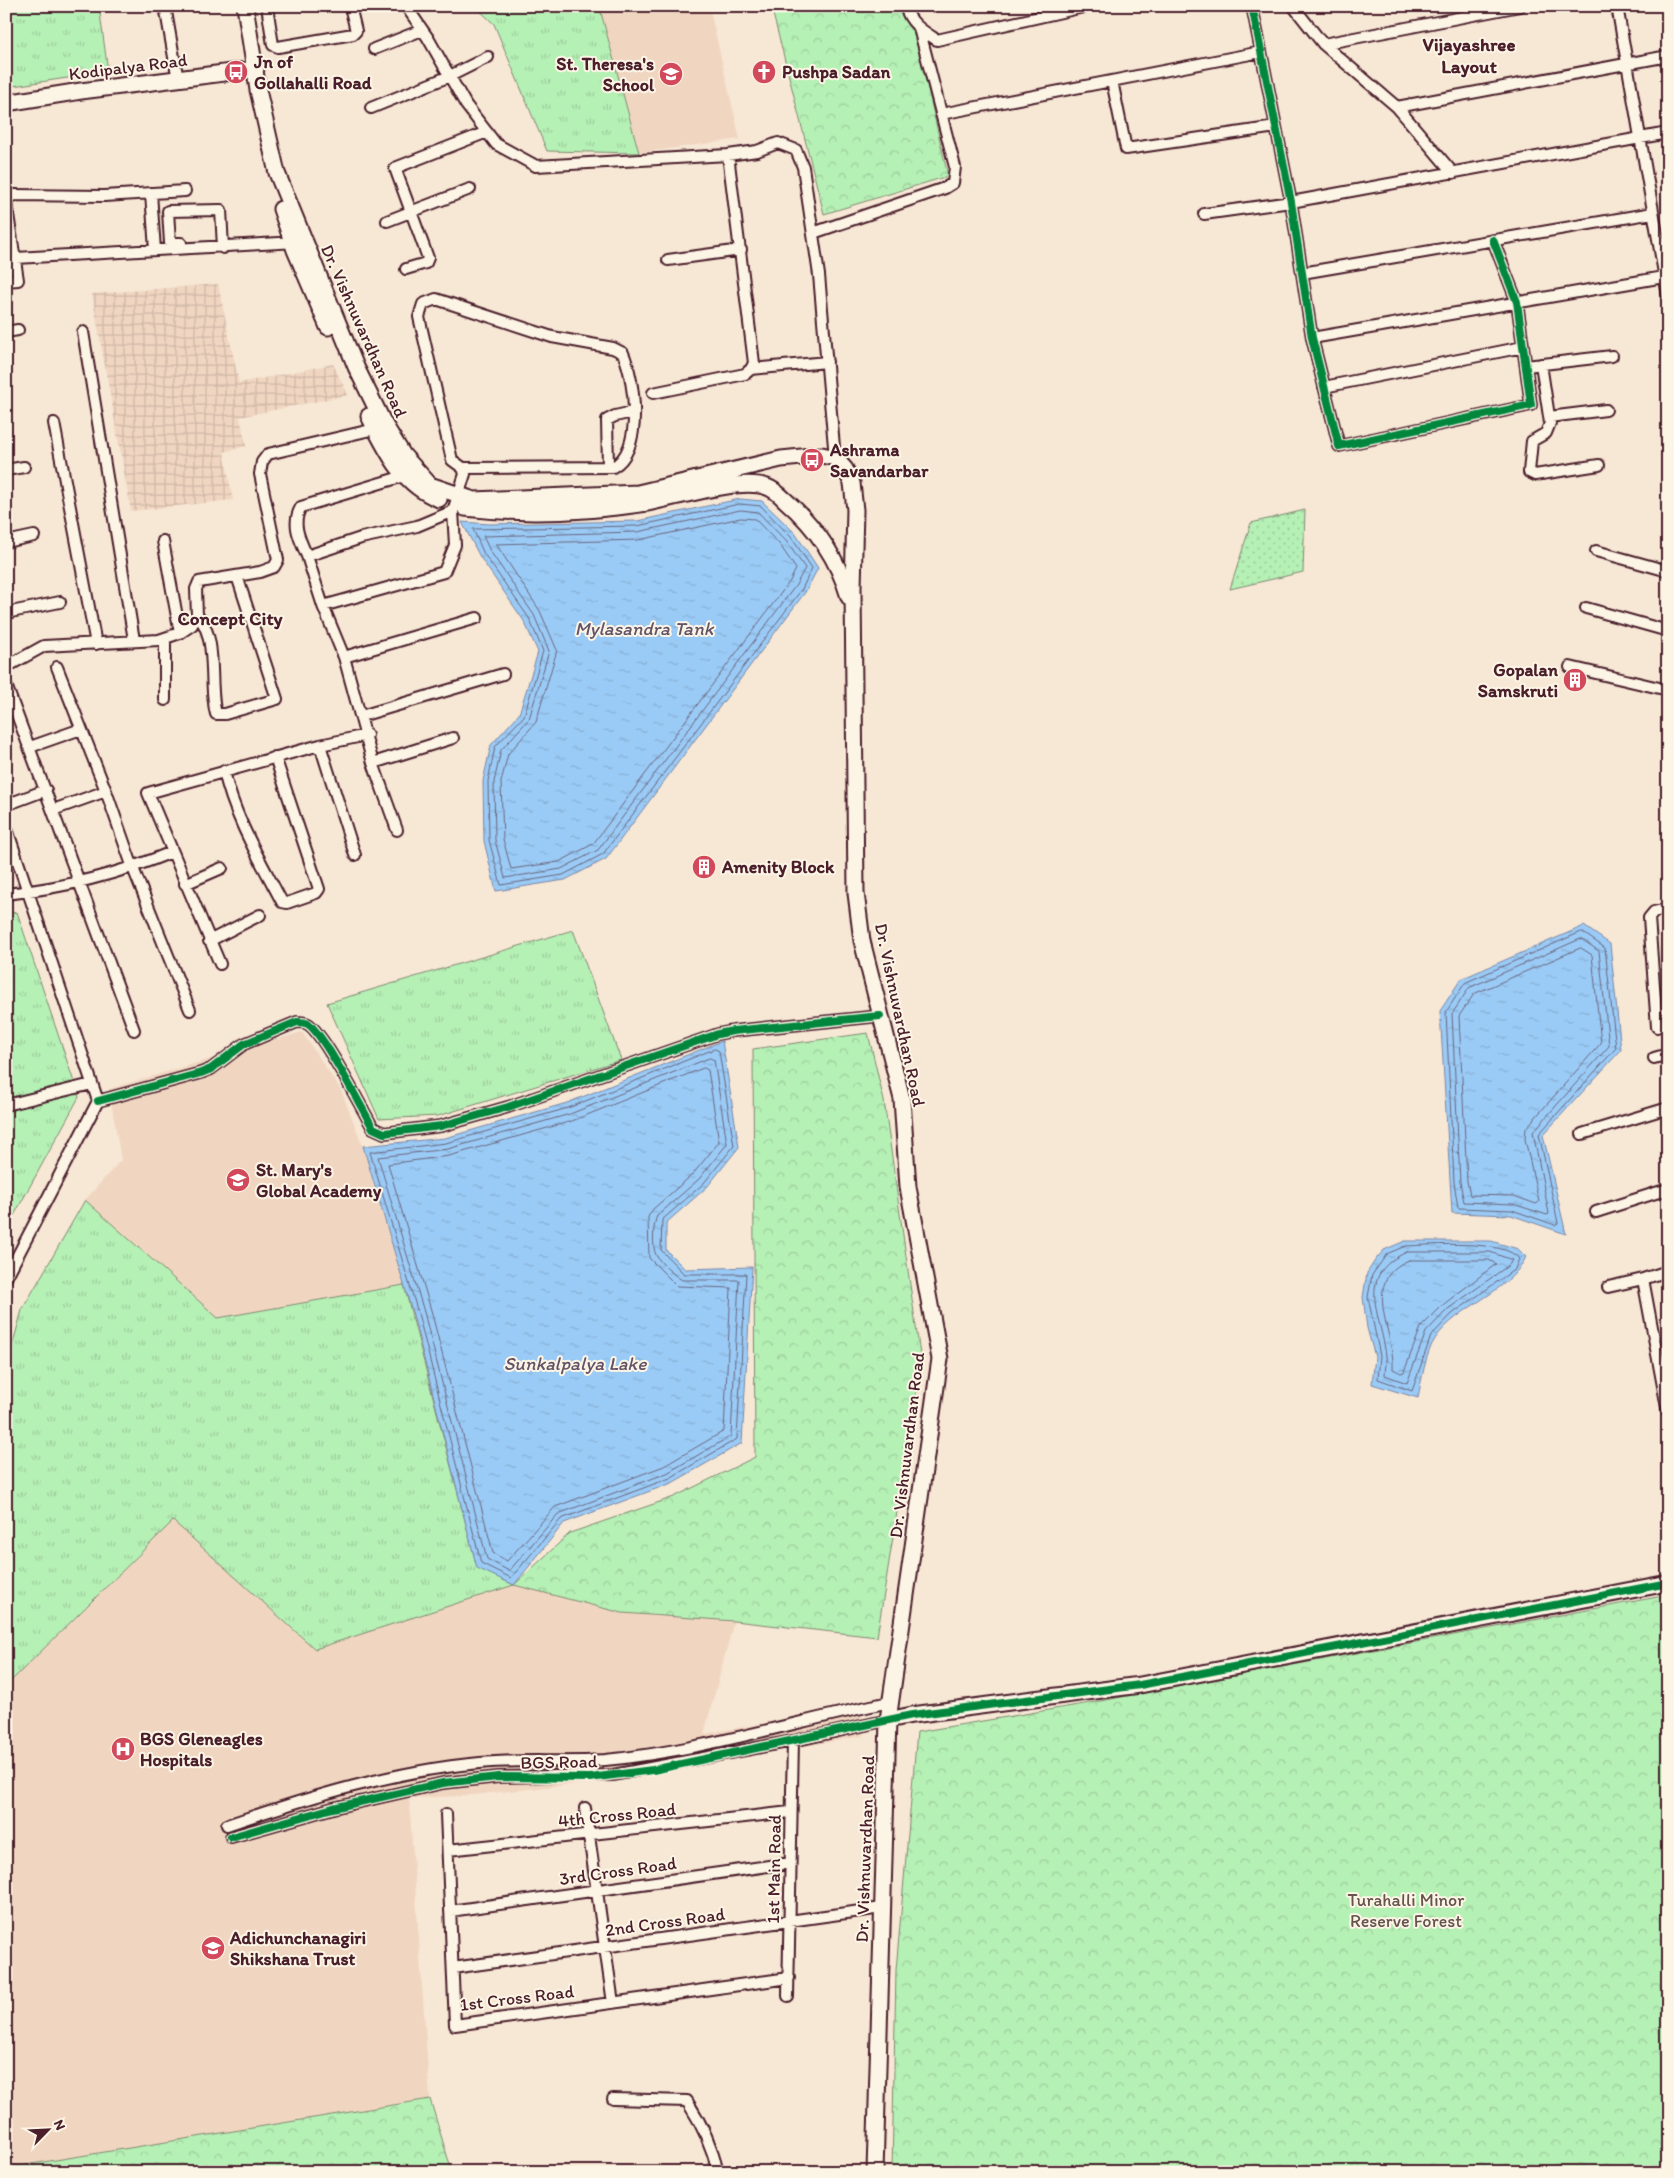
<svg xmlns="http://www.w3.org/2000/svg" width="1674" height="2178" viewBox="0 0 1674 2178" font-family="Itim,sans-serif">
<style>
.built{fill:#f0d6c1}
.industrial{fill:url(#industrial-grid)}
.grass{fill:url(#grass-tufts);stroke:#808870}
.forest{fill:url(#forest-crowns);stroke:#808870}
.park{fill:url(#park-dots);stroke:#808870}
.water{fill:url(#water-ripples);stroke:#7a86a5}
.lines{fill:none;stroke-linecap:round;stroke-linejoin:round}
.shore{stroke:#6a647c;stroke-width:1}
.street-casing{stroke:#4a1f2b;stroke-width:14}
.secondary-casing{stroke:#4a1f2b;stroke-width:19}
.street{stroke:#fcf5e5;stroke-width:10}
.secondary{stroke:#fcf5e5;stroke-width:15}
.cycleway-casing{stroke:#fcf5e5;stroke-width:11}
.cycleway{stroke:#00873e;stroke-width:8}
.labels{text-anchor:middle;stroke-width:4;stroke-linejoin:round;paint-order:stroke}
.poi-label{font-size:18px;font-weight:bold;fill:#4a1f2b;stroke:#fcf5e5;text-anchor:start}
.street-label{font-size:18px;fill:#4a1f2b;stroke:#fcf5e5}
.park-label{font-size:18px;fill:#65534e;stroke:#fcf5e5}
.neighbourhood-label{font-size:19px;font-weight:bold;fill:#4a1f2b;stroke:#fcf5e5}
.water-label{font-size:19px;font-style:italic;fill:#625368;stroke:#fcf5e5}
</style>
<defs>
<pattern id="industrial-grid" width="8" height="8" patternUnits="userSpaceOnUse" patternTransform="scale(1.25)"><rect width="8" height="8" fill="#f0d6c1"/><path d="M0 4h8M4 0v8" fill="none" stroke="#cfb7a6"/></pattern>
<pattern id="grass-tufts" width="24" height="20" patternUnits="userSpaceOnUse" patternTransform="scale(1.25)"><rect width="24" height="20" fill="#b5f0b5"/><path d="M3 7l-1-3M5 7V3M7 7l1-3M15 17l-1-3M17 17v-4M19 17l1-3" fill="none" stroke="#9dcd9c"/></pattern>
<pattern id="forest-crowns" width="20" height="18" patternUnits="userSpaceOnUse" patternTransform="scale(1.25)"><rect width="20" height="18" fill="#b5f0b5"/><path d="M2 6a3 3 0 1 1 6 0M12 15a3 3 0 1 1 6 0" fill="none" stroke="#9dcd9c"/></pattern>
<pattern id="park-dots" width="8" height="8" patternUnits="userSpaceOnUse" patternTransform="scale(1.25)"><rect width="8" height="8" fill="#b5f0b5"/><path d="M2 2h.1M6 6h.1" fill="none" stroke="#9dcd9c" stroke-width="1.8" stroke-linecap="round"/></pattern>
<pattern id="water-ripples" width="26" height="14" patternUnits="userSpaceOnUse" patternTransform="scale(1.25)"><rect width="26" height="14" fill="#9acbf6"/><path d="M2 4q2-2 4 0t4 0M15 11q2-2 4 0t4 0" fill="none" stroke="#86aed3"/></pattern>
</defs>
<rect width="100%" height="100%" fill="#f7e7d5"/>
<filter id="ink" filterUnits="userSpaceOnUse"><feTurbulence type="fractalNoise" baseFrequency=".02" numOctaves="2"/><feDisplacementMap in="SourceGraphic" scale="10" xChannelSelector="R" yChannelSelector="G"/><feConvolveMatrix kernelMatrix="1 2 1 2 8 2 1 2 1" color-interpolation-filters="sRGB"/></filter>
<g filter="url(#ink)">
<!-- built -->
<path class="built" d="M 609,6 L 709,6 L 740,139 L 639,153 L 600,9 Z
M 302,1032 L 341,1090 L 363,1146 L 404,1285 L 218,1318 L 85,1200 L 121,1160 L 109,1089 Z
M 173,1521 L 315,1649 L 514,1585 L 622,1613 L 734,1621 L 704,1734 L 861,1706 L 863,1736 L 613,1780 L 463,1796 L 409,1798 L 430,2099 L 19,2166 L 6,2164 L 6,1686 Z"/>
<!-- industrial -->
<path class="industrial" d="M 218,284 L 239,383 L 333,364 L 348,395 L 240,417 L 246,446 L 224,452 L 233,500 L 131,511 L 92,294 Z"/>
<!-- grass -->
<path class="grass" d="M 6,6 L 99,6 L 108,72 L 6,87 Z
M 475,6 L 609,6 L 600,9 L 639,153 L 547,151 L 494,24 Z
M 17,912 L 79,1097 L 6,1230 L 6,914 Z
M 573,930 L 621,1060 L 438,1116 L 379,1119 L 327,1003 Z
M 85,1200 L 218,1318 L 404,1285 L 477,1567 L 514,1585 L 315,1649 L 173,1521 L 6,1686 L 6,1369 L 22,1310 Z"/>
<!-- forest -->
<path class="forest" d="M 771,6 L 909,6 L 948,176 L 824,214 Z
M 868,1033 L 884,1101 L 921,1362 L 877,1637 L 734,1621 L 622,1613 L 514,1585 L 570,1533 L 674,1497 L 755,1457 L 753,1049 Z
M 1668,1595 L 1668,2172 L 892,2172 L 896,1970 L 917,1732 L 1084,1704 Z
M 430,2099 L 452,2172 L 6,2172 L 6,2164 L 19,2166 Z"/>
<!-- park -->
<path class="park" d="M 1305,510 L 1303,572 L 1230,589 L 1251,523 Z"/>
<!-- water -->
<path class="water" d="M 740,499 L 762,501 L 795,533 L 818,568 L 806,591 L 606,859 L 565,880 L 496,891 L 484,841 L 483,781 L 491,745 L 519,714 L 538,652 L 524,621 L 480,557 L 462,522 L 490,524 L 637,521 Z
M 1584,926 L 1610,944 L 1621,1050 L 1543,1135 L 1566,1234 L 1511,1215 L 1452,1213 L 1440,1011 L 1461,979 Z
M 722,1041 L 739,1147 L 707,1187 L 666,1223 L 666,1250 L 685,1269 L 752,1267 L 742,1443 L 672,1483 L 564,1523 L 514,1585 L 477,1568 L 413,1315 L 363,1146 L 445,1138 L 567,1103 Z
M 1405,1241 L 1491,1241 L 1518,1249 L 1526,1257 C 1508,1294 1458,1305 1435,1339 C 1426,1352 1421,1382 1418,1398 L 1372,1384 L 1375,1357 L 1367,1328 L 1363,1297 L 1367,1273 L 1376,1259 L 1384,1250 Z"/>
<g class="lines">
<!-- shore -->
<path class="shore" d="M 740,504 L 761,506 L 791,537 L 812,568 L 802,589 L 603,854 L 563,875 L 501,885 L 489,840 L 488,781 L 495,747 L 524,716 L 543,651 L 529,618 L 484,554 L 473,529 L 637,526 Z
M 741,510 L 758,512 L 786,541 L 805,568 L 796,585 L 598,850 L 561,869 L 505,878 L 495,840 L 494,782 L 501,750 L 529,719 L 549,651 L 534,615 L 490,551 L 483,536 L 637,532 Z
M 741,518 L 755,519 L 780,545 L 796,569 L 790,581 L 593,844 L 559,862 L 511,869 L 503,839 L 501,782 L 508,754 L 536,722 L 557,650 L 540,611 L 496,544 L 638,540 Z
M 1582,932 L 1605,948 L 1616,1048 L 1539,1134 L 1558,1223 L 1555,1225 L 1512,1210 L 1458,1208 L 1454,1182 L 1446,1012 L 1465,983 Z
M 1581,939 L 1599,951 L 1609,1046 L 1533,1132 L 1549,1214 L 1547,1215 L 1513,1204 L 1464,1202 L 1460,1182 L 1452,1014 L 1469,988 Z
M 1581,948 L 1592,955 L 1601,1043 L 1526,1128 L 1525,1139 L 1539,1202 L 1536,1204 L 1514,1196 L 1470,1195 L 1467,1181 L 1459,1016 L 1474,994 Z
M 715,1049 L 719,1051 L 734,1146 L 703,1184 L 662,1220 L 661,1250 L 684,1274 L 746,1274 L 737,1439 L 670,1478 L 561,1519 L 511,1578 L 481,1563 L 418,1313 L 370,1152 L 446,1143 L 568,1108 Z
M 710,1058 L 714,1060 L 727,1144 L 699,1179 L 657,1216 C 653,1224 652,1247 656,1255 C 660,1263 674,1275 682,1280 L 739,1280 L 731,1436 L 667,1473 L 558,1514 L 509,1571 L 487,1559 L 424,1312 L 378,1157 L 448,1149 L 570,1114 Z
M 704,1068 L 708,1070 L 719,1142 L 693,1174 L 653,1209 L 648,1217 L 649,1258 L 677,1286 L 731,1288 L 724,1431 L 664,1466 L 555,1507 L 507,1561 L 493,1553 L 431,1310 L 388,1164 L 449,1156 L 572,1121 Z
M 1406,1246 C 1429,1245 1506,1239 1519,1259 L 1515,1269 L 1452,1314 L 1431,1336 L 1412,1391 L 1378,1379 L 1380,1356 L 1368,1297 L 1372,1275 L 1387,1254 Z
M 1407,1252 L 1490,1252 L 1512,1260 L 1509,1265 L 1448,1309 L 1426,1332 L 1407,1383 L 1385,1375 C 1385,1369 1387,1362 1386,1356 C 1381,1314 1354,1275 1407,1252 Z
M 1409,1260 L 1489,1260 L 1496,1264 L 1444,1304 L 1421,1327 L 1404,1372 L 1401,1373 L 1393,1369 C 1395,1331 1359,1280 1409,1260 Z"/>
<!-- street casing -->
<g class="street-casing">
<path id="street" d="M 165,6 L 178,80
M 267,6 L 273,45 L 278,47 L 353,34 L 356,31 L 350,6
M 406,6 L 428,38 L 466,105 L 496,144 L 536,166 L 728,155 L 757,151 L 778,143 L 796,150 L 803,167 L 819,275 L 835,458
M 905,6 C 910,24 923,31 937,40 L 1088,6
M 1252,6 L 1291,202 L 1312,338 L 1339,446 L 1531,405 L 1517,302 L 1493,240
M 1293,6 L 1323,44 L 1397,107 L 1453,173
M 1617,6 L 1668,296
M 1323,44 L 1520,6
M 374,49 L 422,30
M 1112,81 L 1126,149 L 1276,127
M 1397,107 L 1668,56
M 371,108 L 450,76 L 488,57
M 941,114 L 1261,52
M 151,193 L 155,250
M 1204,214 L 1291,202 L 1668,133
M 387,221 L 470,189
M 813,233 L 945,188 L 953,183 L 955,167 L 919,28
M 181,243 L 170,243 L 168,211 L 221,210 L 223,248
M 16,258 L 297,242
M 668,260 L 741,250
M 406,269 L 426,263 L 428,258 L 395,168 L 487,132
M 1302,273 L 1653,213
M 6,281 L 18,280 L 6,201 L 13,195 L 104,196 L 185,191
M 436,299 L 552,337 L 613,348 L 623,353 C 635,381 644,449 613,467 L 463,468 L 452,460 L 419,317 L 423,304 Z
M 6,332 L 18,330
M 83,332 L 134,640
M 1312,338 L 1664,277
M 1541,364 L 1550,423 L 1546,433 L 1532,441 L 1529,472 L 1535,475 L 1599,465
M 1526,366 L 1612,356
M 751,369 L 827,362
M 1324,387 L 1523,347
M 653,393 L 745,374 L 751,369 L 754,363 L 728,155
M 1549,417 L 1606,410
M 54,423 L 96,644
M 608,467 L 607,420 L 615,416 L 633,412
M 6,470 L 24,467
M 163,541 L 180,633
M 6,542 L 34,536
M 1596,551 L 1668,571
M 307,556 C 300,540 291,524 301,507 L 404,476
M 323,606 L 444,572 L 455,545 L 453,511
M 1586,608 L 1668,631
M 6,613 L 60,602
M 197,615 C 219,637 208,685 216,714 L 225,714 L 277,699 L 237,576
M 344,657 L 477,618
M 6,667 L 44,646 L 159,640 L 180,633 L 192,625 L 197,615 L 196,589 L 199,582 L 260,572 L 274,567 L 278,560 L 260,474 L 262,462 L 268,454 L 375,429
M 57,667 L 106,791 L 133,868 L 190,1010
M 1570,667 L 1668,690
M 6,685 L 134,1030
M 165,700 L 165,638
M 361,716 L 503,674
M 320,745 L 355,855
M 30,747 L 81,729
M 373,763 L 453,738
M 224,771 C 234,817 260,860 282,902 L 287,903 L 316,893 L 319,889 L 275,757
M 6,805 L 46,790
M 53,810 L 106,791
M 6,826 L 98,1101 L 6,1278
M 397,830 L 373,763 L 344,657 L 323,606 L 307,556 L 361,538 L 417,526 L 453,511 L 465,474 L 463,468
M 185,884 L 222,868
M 6,894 C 64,888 119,874 172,852
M 209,941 L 260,915
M 220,964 L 148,793 L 320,745 L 367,735
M 1657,1027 L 1649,918 L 1654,912 L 1668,909
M 1654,1058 L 1668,1054
M 98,1101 L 201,1073 L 211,1069 L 244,1044 L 297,1022 C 301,1022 304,1022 308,1024 C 324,1034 361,1107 373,1128 L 384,1133 L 441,1126 L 508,1107 L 718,1034 L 733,1031 L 880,1016
M 6,1105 L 92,1084
M 1582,1134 L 1668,1108
M 1596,1212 L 1668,1189
M 1668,1271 L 1643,1279 L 1668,1413
M 1608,1287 L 1643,1279
M 585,1808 L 613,2003
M 446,1814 L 455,2025 L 789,1978
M 227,1825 C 306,1798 397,1770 480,1763 C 521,1759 563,1763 605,1760 C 701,1751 796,1721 890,1702
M 231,1837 L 333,1808 L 443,1783 L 498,1777 L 613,1775 L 793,1741 L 888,1720
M 448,1850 L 790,1812
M 450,1911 L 790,1863
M 453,1968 L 882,1908
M 788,1996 L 793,1741
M 613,2099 L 687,2101 C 702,2124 712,2145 718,2172"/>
</g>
<!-- secondary casing -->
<g class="secondary-casing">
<path id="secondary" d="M 245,6 L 258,90 L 277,173 L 356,367 L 384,424 L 403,455 L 430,485 L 474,500 L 638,493 L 781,459 L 822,455 L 835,458 L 845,469 L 852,483 L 855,510 L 853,588 L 856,893 L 862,941 L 902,1099 L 908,1187 L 940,1359 L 888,1720 L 875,2172
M 6,103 L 81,91 L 256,69
M 281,209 L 295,250 L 328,327
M 369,416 C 386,450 402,485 439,499
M 465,508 C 525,515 588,512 647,503 C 676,498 740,477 767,487 C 773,489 780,495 785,500 C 815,526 838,559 849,597
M 888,1720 L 912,1715 L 1140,1685 L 1668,1583"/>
</g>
<!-- street -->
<use href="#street" class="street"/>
<!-- secondary -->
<use href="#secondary" class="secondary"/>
<!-- cycleway casing -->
<g class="cycleway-casing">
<path id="cycleway" d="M 1252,6 L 1291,202 L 1312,338 L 1339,446 L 1531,405 L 1517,302 L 1493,240
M 98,1101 L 201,1073 L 211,1069 L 244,1044 L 297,1022 C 301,1022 304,1022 308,1024 C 324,1034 361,1107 373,1128 L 384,1133 L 441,1126 L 508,1107 L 718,1034 L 733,1031 L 880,1016
M 231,1837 L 333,1808 L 443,1783 L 498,1777 L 590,1778 L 653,1770 L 912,1715 L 1140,1685 L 1668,1583"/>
</g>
<!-- cycleway -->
<use href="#cycleway" class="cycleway"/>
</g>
</g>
<!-- icons -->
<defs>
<g id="bus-disc" transform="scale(1.25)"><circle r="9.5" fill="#d1495b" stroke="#fcf5e5"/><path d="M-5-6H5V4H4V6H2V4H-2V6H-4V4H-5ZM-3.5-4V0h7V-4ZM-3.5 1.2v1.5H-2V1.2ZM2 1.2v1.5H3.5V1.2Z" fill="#fff"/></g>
<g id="church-disc" transform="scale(1.25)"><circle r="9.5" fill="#d1495b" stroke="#fcf5e5"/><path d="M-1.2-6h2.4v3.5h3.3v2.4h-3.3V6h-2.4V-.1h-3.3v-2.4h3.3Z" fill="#fff"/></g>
<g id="school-disc" transform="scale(1.25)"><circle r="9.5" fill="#d1495b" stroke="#fcf5e5"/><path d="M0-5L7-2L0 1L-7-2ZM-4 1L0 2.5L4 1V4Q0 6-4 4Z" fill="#fff"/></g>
<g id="building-disc" transform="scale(1.25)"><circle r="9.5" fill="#d1495b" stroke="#fcf5e5"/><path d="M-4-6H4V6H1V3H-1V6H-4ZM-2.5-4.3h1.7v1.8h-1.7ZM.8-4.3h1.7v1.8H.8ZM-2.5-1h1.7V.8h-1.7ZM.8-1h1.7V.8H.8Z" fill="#fff"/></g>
<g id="university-disc" transform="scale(1.25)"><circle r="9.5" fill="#d1495b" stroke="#fcf5e5"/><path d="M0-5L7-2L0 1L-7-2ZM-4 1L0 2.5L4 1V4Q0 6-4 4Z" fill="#fff"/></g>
<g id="hospital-disc" transform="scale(1.25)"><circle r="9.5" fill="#d1495b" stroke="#fcf5e5"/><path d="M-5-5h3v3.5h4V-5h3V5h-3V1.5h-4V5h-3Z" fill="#fff"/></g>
</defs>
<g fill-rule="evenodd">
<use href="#bus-disc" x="236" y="72"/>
<use href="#church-disc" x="764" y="72"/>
<use href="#school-disc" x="671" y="74"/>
<use href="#bus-disc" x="812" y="460"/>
<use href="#building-disc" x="1575" y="680"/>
<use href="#building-disc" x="704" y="867"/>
<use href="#university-disc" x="238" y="1180"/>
<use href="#hospital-disc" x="123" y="1749"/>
<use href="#university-disc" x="213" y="1948"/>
</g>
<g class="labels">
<!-- poi labels -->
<g class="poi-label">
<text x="254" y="68">Jn of<tspan x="254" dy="21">Gollahalli Road</tspan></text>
<text x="654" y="70" text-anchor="end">St. Theresa's<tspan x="654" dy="21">School</tspan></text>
<text x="782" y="78">Pushpa Sadan</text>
<text x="830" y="456">Ashrama<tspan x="830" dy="21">Savandarbar</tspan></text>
<text x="1558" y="676" text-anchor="end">Gopalan<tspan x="1558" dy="21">Samskruti</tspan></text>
<text x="722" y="873">Amenity Block</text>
<text x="256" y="1176">St. Mary's<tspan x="256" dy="21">Global Academy</tspan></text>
<text x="140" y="1745">BGS Gleneagles<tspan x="140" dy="21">Hospitals</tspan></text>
<text x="230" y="1944">Adichunchanagiri<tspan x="230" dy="21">Shikshana Trust</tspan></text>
</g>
<!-- street labels -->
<g class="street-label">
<text transform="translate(128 67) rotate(-7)" y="6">Kodipalya Road</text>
<text transform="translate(364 331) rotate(66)" y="6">Dr. Vishnuvardhan Road</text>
<text transform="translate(900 1015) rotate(78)" y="6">Dr. Vishnuvardhan Road</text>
<text transform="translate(907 1445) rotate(-83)" y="6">Dr. Vishnuvardhan Road</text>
<text transform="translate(559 1762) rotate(-1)" y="6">BGS Road</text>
<text transform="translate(617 1815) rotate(-6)" y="6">4th Cross Road</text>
<text transform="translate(865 1849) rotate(-88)" y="6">Dr. Vishnuvardhan Road</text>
<text transform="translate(774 1869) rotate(-89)" y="6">1st Main Road</text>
<text transform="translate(618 1871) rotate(-8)" y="6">3rd Cross Road</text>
<text transform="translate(665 1922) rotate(-8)" y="6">2nd Cross Road</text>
<text transform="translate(517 1998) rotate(-7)" y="6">1st Cross Road</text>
</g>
<!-- park labels -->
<g class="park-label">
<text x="1406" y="1906">Turahalli Minor<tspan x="1406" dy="21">Reserve Forest</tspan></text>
</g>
<!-- neighbourhood labels -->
<g class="neighbourhood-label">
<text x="1469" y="51">Vijayashree<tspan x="1469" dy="22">Layout</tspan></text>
<text x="230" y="625">Concept City</text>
</g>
<!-- water labels -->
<g class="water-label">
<text x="644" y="635">Mylasandra Tank</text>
<text x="575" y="1370">Sunkalpalya Lake</text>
</g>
</g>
<!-- margin -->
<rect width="1674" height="2178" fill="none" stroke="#fcf5e5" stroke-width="25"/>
<rect x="12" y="12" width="1649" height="2153" fill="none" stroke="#4a1f2b" stroke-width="2" filter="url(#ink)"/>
<!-- north arrow -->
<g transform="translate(48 2130) rotate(66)" stroke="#fcf5e5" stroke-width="4" paint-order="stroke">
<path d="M0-4L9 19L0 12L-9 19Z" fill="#4a1f2b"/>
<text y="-8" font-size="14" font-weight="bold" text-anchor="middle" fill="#4a1f2b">N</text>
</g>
</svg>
